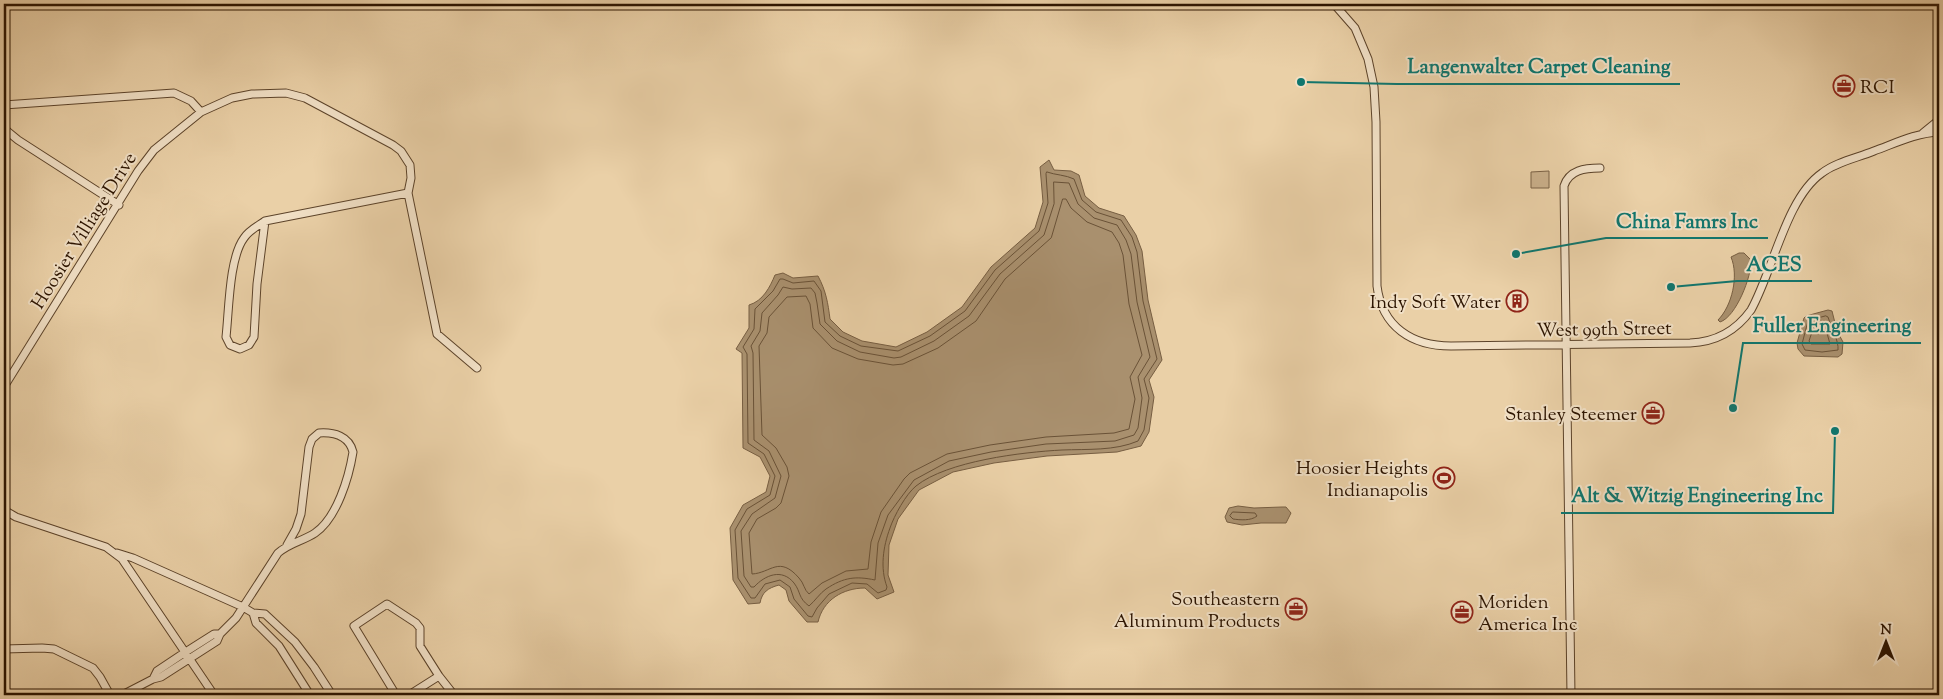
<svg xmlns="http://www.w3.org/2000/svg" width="1943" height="699" viewBox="0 0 1943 699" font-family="'Sorts Mill Goudy',serif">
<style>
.green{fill:#cab08b;stroke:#7b6246}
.water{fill:#a9906e;stroke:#775e42}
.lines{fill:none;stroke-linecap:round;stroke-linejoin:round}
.shore{stroke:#6a5237;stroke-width:1}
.minor-casing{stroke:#5c432a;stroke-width:9}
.minor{stroke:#f1e0c6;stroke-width:7}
.labels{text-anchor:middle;stroke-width:4;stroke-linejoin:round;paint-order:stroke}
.poi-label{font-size:19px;fill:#2c1400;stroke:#f1e0c6;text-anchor:end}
.street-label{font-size:19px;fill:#2c1400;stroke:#f1e0c6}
.leader{fill:none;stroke:#0f766e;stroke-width:2}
.callout-dot{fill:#0f766e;stroke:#f1e0c6;stroke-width:2}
.callout-label{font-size:20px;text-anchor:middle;font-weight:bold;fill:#0f766e;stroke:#f1e0c6;stroke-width:4;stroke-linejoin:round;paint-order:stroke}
</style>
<rect width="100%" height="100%" fill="#ead0a7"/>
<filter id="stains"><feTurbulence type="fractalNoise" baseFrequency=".004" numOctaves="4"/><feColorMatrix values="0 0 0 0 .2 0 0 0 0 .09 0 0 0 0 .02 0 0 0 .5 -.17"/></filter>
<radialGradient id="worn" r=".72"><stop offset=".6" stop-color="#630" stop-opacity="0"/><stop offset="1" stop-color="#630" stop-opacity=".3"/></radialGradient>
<!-- green -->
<path class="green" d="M 1549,171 L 1549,188 L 1531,188 L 1531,172 Z"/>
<!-- water -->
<path class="water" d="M 1049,160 L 1054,170 L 1071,171 L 1079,175 L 1085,196 L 1099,208 L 1124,216 L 1136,235 L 1142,251 L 1148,300 L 1162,360 L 1149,380 L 1154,397 L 1149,432 L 1141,446 L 1117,452 L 1047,456 L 994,463 L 953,472 L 919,490 L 898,519 L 889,545 L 888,575 L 894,592 L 877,599 L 865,588 C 843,588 823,600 818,622 L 807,622 L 789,601 L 786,590 L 779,585 C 768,588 762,592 760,603 L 748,604 L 733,580 L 730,528 L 743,505 L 766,492 L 770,476 L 760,457 L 743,448 L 742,353 L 736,349 L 749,328 L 749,305 C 763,301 770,287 775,275 L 783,273 L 793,278 L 818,276 C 826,291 828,303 830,319 L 843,332 L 862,341 L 896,347 L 927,332 L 962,307 L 991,267 L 1035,228 L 1043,202 L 1040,167 Z
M 1739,253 L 1744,253 L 1751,260 C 1752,276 1736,317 1720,322 L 1718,320 C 1732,306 1739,276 1731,257 Z
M 1828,310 L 1832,311 L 1837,331 L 1843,342 L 1842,354 L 1838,357 L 1804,356 L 1798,349 L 1797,343 L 1804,318 L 1806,316 Z
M 1238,506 L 1254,508 L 1282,507 L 1286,507 L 1291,513 L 1286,523 L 1261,523 L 1242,525 L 1227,522 L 1225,517 L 1229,508 Z"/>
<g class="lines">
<!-- shore -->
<path class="shore" d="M 1047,172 C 1055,175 1066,175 1074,179 L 1082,200 L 1096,212 L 1121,220 L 1132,237 L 1137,252 L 1143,301 L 1157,359 L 1144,379 L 1149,398 L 1144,430 L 1138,441 C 1115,451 1087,449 1062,450 C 1023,452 947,461 916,486 C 906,494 894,516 890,528 C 883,547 880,568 887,587 L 886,590 L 878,593 L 867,584 L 852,583 L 829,594 L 817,608 L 812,617 L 808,616 L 794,599 L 790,587 L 780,580 L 765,584 L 755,598 L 751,598 L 738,578 L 735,530 L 747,509 L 770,495 L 775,476 L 764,454 L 748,443 L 747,354 L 743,347 L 754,329 L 755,309 L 773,291 L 780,279 L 783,279 L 793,283 L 814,281 L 821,291 L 825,322 L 840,336 L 861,346 L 898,351 L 930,336 L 965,311 L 995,270 L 1039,231 L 1048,203 L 1046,174 Z
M 1054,182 L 1069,183 L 1078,204 L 1094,218 L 1117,225 L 1126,240 L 1131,254 L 1137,302 L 1150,357 L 1138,377 L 1142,398 L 1138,428 L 1134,435 L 1115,441 L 1046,444 L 991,452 L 949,461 L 914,480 L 888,515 L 878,543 L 875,580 C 856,576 844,577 826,589 C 820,593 815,601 809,606 C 798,598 801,592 794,583 C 782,568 765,575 754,587 L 751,587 L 744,576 L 741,531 L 752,514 L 775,498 L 781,476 L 769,451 L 754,440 L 753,353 L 751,346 L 760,331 L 762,313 L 778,295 L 783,287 L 792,289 L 811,288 L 815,293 L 817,303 L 820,324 L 837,341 L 860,352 L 894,358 L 901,357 L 934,341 L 969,316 L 1000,274 L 1044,235 L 1054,204 Z
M 1063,199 L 1066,199 L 1071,208 L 1087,222 L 1112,232 L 1119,243 L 1123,255 L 1129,304 L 1142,355 L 1130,377 L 1135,399 L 1129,429 L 1114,433 L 1046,437 L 990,445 L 947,454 L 910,473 L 904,479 L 881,512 L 871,542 L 868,569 L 846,571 L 822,583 L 809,594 C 804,590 804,583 799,578 C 779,555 771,573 752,574 L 749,533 L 757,519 L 776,508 L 781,503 L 789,476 L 787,467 L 776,448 L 762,435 L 759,346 L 767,333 L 769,317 L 787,297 L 806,296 L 810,304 L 813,328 L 832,348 L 858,359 L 893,365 L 903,364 L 938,348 L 976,321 L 1005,279 L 1051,238 Z
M 1826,316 L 1828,317 C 1831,327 1839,341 1838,350 L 1822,352 L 1805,350 L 1802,344 L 1808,321 Z
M 1822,323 L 1825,326 L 1830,344 L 1811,344 L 1809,341 L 1814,326 Z
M 1233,512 L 1255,513 L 1257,516 C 1251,521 1240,520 1233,519 L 1230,516 Z"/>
<!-- minor casing -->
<g class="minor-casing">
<path id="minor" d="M 1334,4 L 1355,28 L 1368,59 L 1374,87 L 1376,122 L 1377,286 C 1382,327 1412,346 1451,346 L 1690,343 C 1716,342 1736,331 1751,310 C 1773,271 1786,198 1822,173 C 1836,162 1857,158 1874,151 C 1896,143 1916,133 1939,132
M 4,105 L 174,93 L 191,101 L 201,112
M 4,126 L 7,131 L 18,140 L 119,205
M 1923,133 L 1939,120
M 265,221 L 257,284 L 254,337 L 249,345 L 240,349 L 230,345 L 226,337 C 229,311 229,258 244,238 C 249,230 258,226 265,221 L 408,193
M 4,387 L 138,171 L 154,150 L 201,112 L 232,98 L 252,94 L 286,93 L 305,98 L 393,145 L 401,151 L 410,165 L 411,178 L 408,193 L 437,334 L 477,368
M 4,510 L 16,517 L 106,547 L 122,559 L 214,695
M 117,553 L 133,558 L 243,607 L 253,613
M 4,649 L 42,648 L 54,649 L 93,668 L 100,677 L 110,695
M 153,679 L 157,671 L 184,653 L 214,634 L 220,634
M 122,695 L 153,679 L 161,677 L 217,641 L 220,634 L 236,618 L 278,553 C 289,543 303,541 315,533 C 337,518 349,477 353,452 C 349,436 334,432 319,433 L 312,439 L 309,447 L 301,514 L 296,529 L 287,545
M 310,695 L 279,646 L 256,623 L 253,613 L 265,614 L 295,642 L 314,667 L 332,695
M 396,695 L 354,626 L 387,604 L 416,623 L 420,628 L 420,646 L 439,676
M 409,695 L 439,676 L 454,695
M 1571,695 L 1564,186 C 1569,170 1585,168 1600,168"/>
</g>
<!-- minor -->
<use href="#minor" class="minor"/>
</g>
<!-- icons -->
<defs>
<g id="office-ring" transform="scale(1.125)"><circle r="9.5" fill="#f1e0c6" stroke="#8f2418" stroke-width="1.5"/><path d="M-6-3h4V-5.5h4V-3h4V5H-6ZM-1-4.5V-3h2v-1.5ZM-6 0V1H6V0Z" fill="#8f2418"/></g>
<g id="building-ring" transform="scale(1.125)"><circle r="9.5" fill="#f1e0c6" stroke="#8f2418" stroke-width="1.5"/><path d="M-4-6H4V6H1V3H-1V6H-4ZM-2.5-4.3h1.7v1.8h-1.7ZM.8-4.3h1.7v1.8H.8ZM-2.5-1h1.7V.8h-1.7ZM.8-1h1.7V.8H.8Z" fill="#8f2418"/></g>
<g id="stadium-ring" transform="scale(1.125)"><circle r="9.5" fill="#f1e0c6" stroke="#8f2418" stroke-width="1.5"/><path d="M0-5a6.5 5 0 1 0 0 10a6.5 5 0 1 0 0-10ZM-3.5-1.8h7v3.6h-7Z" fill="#8f2418"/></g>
</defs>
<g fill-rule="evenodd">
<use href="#office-ring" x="1844" y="86"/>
<use href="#building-ring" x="1517" y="301"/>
<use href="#office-ring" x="1653" y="413"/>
<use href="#stadium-ring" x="1444" y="478"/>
<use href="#office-ring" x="1296" y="609"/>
<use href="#office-ring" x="1462" y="612"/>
</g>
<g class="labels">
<!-- poi labels -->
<g class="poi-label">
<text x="1860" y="93" text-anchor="start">RCI</text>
<text x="1501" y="308">Indy Soft Water</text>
<text x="1637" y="420">Stanley Steemer</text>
<text x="1428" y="474">Hoosier Heights<tspan x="1428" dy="22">Indianapolis</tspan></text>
<text x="1280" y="605">Southeastern<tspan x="1280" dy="22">Aluminum Products</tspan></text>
<text x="1478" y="608" text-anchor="start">Moriden<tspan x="1478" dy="22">America Inc</tspan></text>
</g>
<!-- street labels -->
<g class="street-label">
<text transform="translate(83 230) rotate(-58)" y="7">Hoosier Villiage Drive</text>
<text transform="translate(1604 328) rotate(-1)" y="7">West 99th Street</text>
</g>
</g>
<!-- callouts -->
<path class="leader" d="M1301 82L1397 84H1680M1516 254L1606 238H1768M1671 287L1737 281H1812M1733 408L1743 343H1921M1835 431L1833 513H1561"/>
<g class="callout-dot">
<circle cx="1301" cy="82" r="5"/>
<circle cx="1516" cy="254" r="5"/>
<circle cx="1671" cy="287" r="5"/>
<circle cx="1733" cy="408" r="5"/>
<circle cx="1835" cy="431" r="5"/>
</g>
<g class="callout-label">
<text x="1539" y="73">Langenwalter Carpet Cleaning</text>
<text x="1687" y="228">China Famrs Inc</text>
<text x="1774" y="271">ACES</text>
<text x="1832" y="332">Fuller Engineering</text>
<text x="1697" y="502">Alt &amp; Witzig Engineering Inc</text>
</g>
<!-- margin -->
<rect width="1943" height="699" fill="none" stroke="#ead0a7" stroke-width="20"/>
<rect x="5" y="5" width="1933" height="689" fill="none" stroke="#2c1400" stroke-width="2.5"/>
<rect x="10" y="10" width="1923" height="679" fill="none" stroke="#2c1400"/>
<!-- north arrow -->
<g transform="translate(1886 642)" stroke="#f1e0c6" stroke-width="4" paint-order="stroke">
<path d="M0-4L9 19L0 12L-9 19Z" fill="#2c1400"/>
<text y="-8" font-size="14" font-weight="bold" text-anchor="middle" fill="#2c1400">N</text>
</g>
<rect width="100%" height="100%" filter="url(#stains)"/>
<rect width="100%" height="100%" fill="url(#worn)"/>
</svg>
